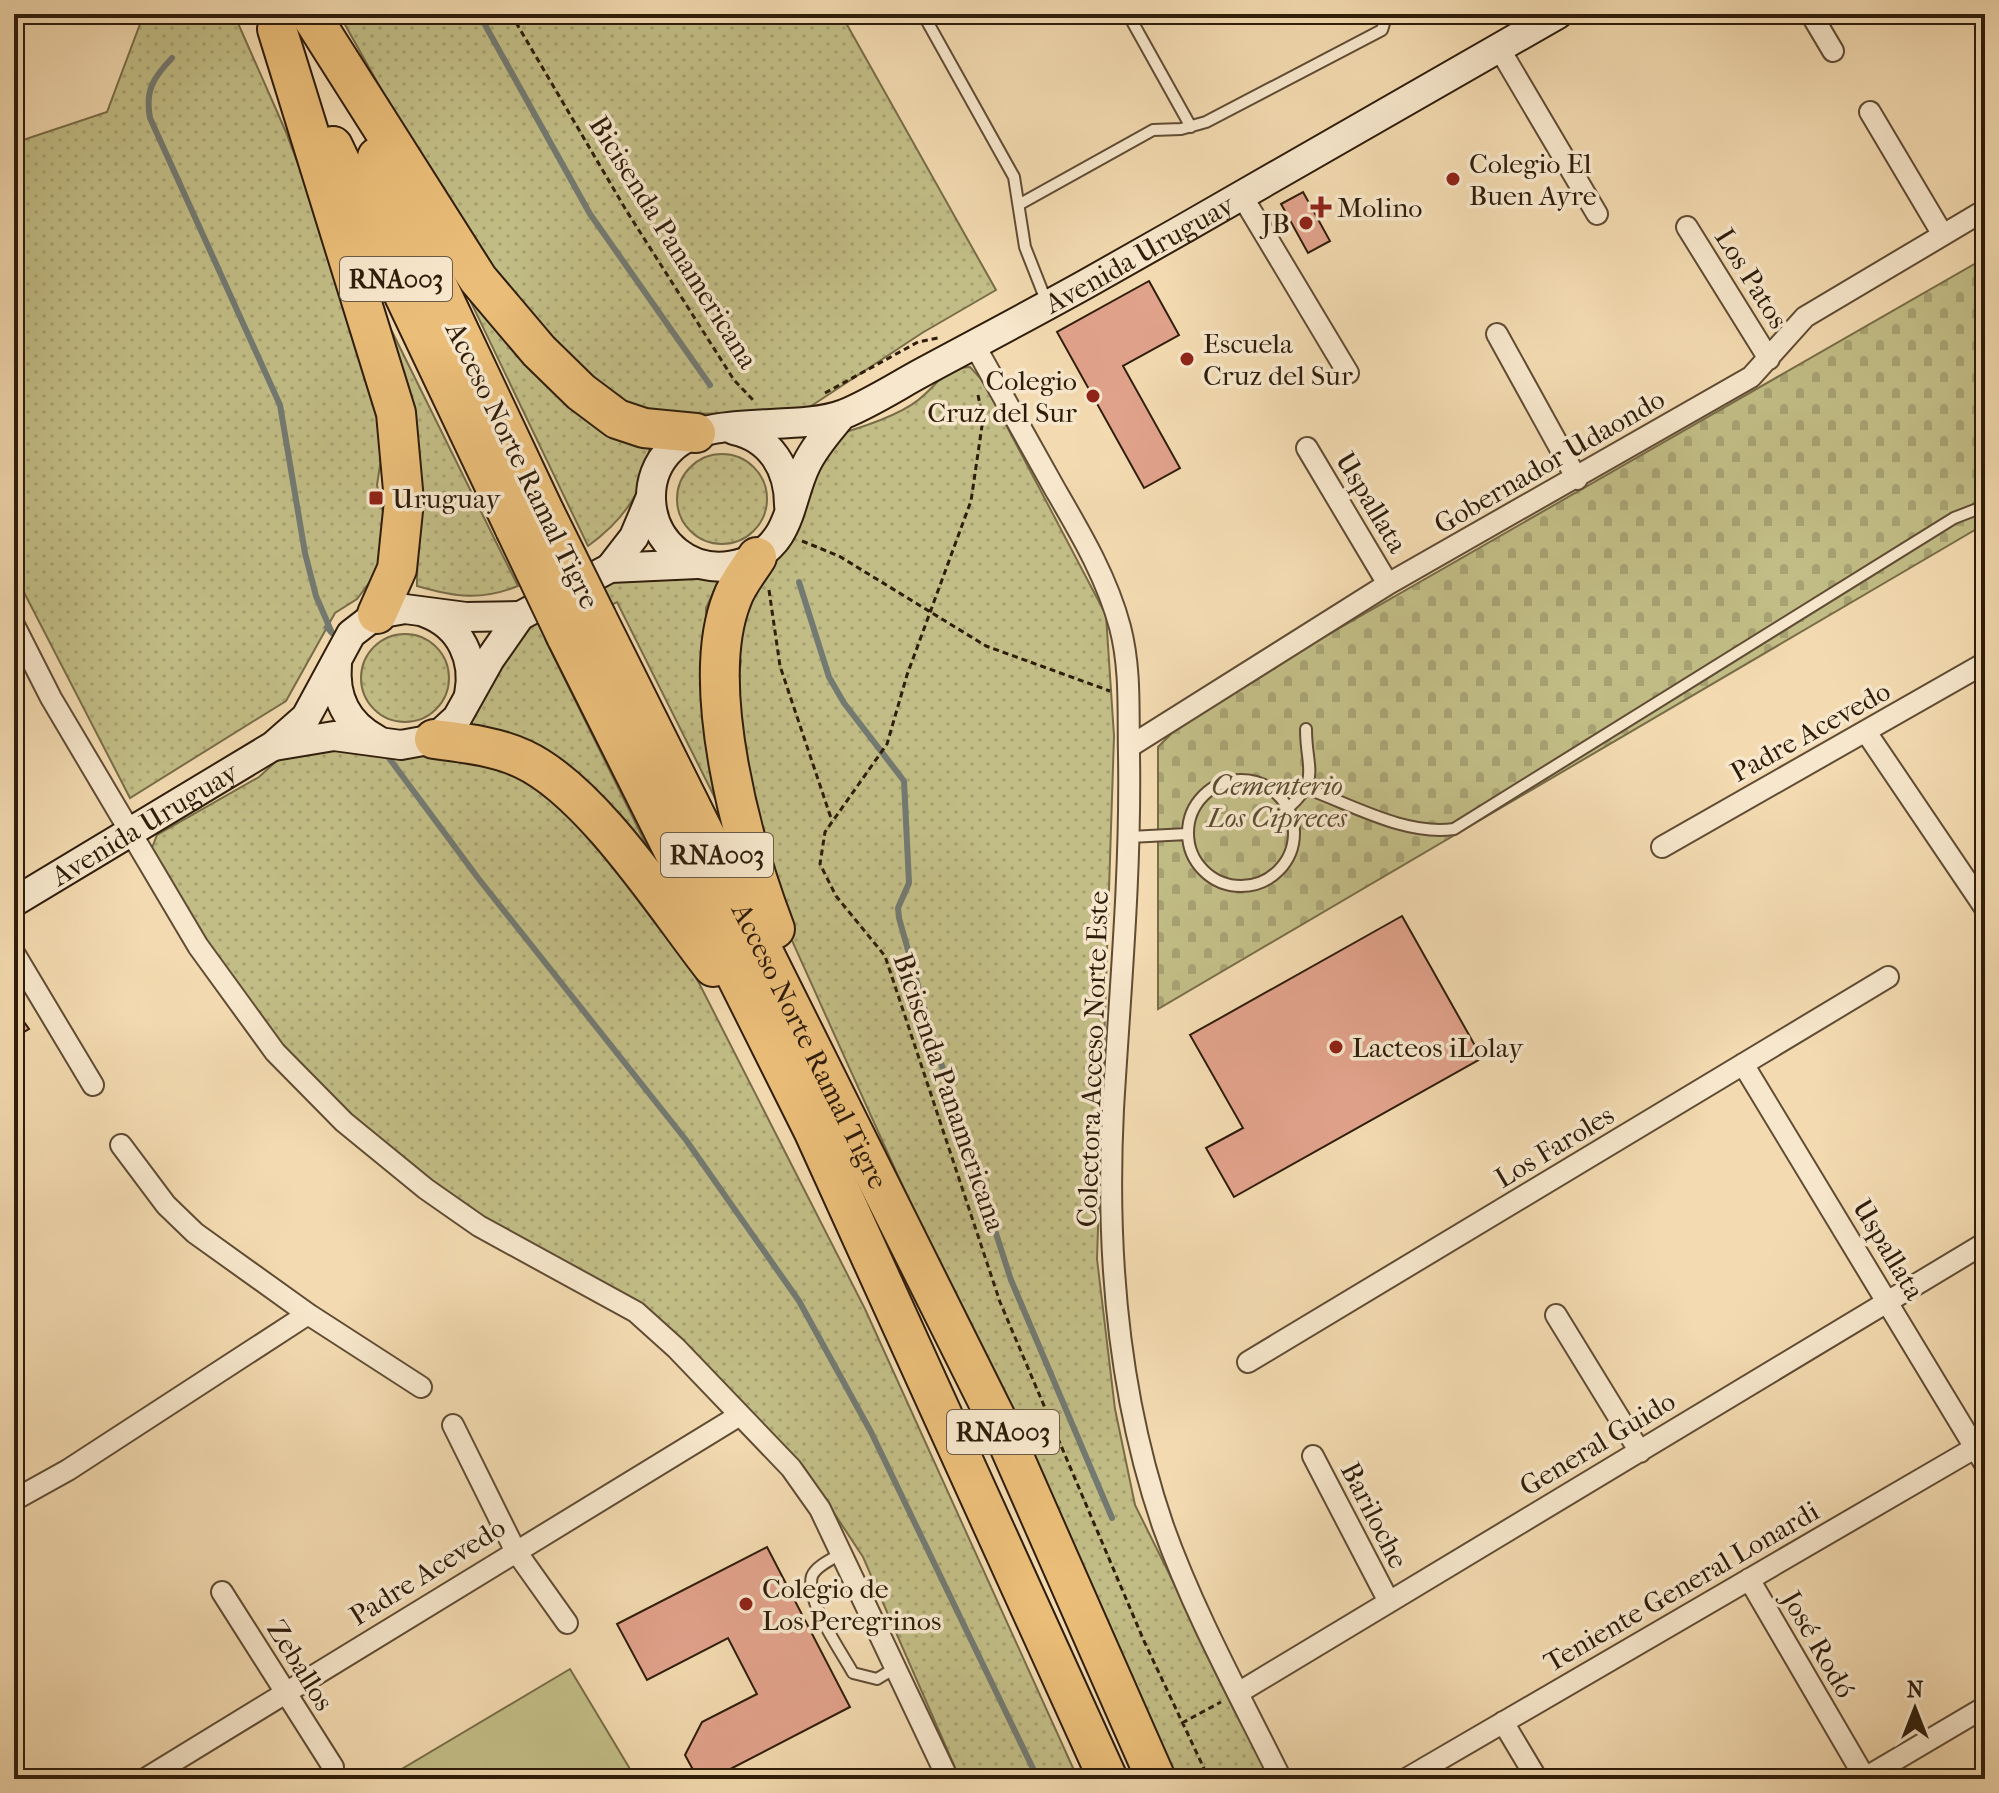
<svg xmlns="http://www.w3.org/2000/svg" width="1999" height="1793" viewBox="0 0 1999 1793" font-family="'IM FELL French Canon',serif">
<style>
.grass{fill:url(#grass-dots);stroke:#786d48;stroke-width:2}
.cemetery{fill:url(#cemetery-stones);stroke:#786d48;stroke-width:2}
.garden{fill:#c2bd86;stroke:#786d48;stroke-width:2}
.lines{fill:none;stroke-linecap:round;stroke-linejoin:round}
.stream{stroke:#737a72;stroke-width:6}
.building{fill:#e1a28b;stroke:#2f1d0b;stroke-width:2}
.service-casing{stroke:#604c34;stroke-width:14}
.minor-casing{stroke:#604c34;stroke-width:24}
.secondary-casing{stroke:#2f1d0b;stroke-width:32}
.motorway-casing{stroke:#2f1d0b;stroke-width:42}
.path{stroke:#2f1d0b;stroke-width:3;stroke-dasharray:6 4;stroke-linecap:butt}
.service{stroke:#f7e7cc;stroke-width:10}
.minor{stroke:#f7e7cc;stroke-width:20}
.secondary{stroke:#f7e7cc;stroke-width:28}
.motorway{stroke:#eabd78;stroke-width:38}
.motorway-bridge-casing{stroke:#2f1d0b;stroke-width:42;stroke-linecap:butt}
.motorway-bridge{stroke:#eabd78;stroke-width:38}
.poi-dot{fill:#8f2418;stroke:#f7e7cc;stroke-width:3}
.labels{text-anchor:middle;stroke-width:7;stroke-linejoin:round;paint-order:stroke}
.shield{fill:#f7e7cc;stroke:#6b5a45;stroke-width:2}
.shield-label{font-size:26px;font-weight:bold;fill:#2f1d0b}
.poi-label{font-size:28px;fill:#2f1d0b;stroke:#f7e7cc;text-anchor:start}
.street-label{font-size:28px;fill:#2f1d0b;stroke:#f7e7cc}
.park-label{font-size:28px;font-style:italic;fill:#5b4d30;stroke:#f7e7cc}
</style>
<defs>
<pattern id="grass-dots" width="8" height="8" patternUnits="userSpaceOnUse" patternTransform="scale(2)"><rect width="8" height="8" fill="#c2bd86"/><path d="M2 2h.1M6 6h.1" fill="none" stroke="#a7a272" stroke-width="1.8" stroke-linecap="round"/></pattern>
<pattern id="cemetery-stones" width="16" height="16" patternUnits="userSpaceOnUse" patternTransform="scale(2)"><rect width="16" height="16" fill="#c2bd86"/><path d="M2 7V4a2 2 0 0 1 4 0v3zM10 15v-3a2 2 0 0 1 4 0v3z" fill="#a7a272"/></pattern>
</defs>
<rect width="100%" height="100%" fill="#f3dab0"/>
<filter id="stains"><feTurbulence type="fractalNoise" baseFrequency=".0025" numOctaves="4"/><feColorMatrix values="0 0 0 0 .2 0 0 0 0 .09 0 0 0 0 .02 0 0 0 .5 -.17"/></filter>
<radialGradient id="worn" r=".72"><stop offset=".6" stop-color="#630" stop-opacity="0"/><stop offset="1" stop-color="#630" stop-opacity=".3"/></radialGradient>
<!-- grass -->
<path class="grass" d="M 136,14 L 234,14 L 286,132 L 335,262 L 385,433 L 377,485 L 385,522 L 378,571 L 357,599 L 335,613 L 286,701 L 130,798 L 14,573 L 14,143 L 107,112 L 140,24 Z
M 339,14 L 841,14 L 996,290 L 922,333 L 802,412 L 681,414 L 631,406 L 582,372 L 484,260 L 436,187 Z
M 420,196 L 650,443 C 647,488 624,520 588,546 Z
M 373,293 L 498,546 L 518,586 C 481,601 455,597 417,586 L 418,505 Z
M 970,367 L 983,381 L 1106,615 L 1114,736 L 1097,1259 L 1115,1409 L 1135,1505 L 1271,1779 L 1170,1779 L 780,914 L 730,734 L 741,661 L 731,638 L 799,495 L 839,434 C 863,427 906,413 924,395 C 940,381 945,368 970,367 Z
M677 499a45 45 0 1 1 90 0a45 45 0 1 1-90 0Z
M 722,574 L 706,608 L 706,650 L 729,826 L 617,602 L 545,639 L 671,895 L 618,830 L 455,732 L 530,619 L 597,580 Z
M361 678a44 44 0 1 1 88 0a44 44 0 1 1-88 0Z
M 455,745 L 560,799 L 671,928 L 865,1309 L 1078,1779 L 960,1779 L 863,1557 L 803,1466 L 639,1305 L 476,1217 L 367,1133 L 279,1047 L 239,999 L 150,853 L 157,835 L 259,777 L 282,756 L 305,746 Z"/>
<!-- cemetery -->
<path class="cemetery" d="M 1985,258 L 1985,524 L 1158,1009 L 1158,747 L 1193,712 Z"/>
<!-- garden -->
<path class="garden" d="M 570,1669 L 636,1779 L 385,1779 Z"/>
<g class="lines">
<!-- stream -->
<path class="stream" d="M 479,14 L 590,214 L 710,385
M 172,58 C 153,78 145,90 150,118 L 280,405 L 305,553 L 316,596 L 332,633 L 327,627
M 799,582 L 829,677 L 844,703 L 904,781 L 909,883 L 898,908 L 899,918 L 931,1032 L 1011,1280 L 1112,1518
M 386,754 L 478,878 L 686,1140 L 799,1301 L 871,1432 L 1038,1779"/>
</g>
<!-- building -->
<path class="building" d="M 1303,192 L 1330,241 L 1308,253 L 1281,204 Z
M 1149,281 L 1179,335 L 1123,366 L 1180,468 L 1144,488 L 1057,332 Z
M 1402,916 L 1482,1058 L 1234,1197 L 1206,1148 L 1243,1128 L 1190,1035 Z
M 14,1008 L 29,1029 L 14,1038 Z
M 767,1547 L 850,1707 L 711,1779 L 698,1779 L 685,1755 L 702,1722 L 757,1694 L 728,1638 L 647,1680 L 617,1624 Z"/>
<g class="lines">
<!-- service casing -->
<g class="service-casing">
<path id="service" d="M 923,14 L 1014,177 L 1025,247 L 1047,303
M 1128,14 L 1191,127
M 1020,204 L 1153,130 L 1181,129 L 1206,122 L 1382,30 L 1387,14
M1188 833a53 53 0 1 1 106 0a53 53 0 1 1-106 0Z
M 1308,789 C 1352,805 1406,836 1454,829 L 1954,518 L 1985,506
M 1288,808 C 1321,779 1306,769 1306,729
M 1130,837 L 1187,834
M 841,1554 C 832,1559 816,1566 812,1576 C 805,1601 841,1651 853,1673 L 877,1679 L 895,1668"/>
</g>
<!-- minor casing -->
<g class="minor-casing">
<path id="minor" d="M 1811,14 L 1833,51
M 1499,48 L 1597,214
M 1870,112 L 1943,235
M 1242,196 L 1348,373
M 1687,227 L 1769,359
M 1497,334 L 1577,479
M 975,346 C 1002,394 1029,442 1056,491 C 1081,534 1107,578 1120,627 C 1131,669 1128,712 1129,755 C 1131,873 1120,991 1113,1109 C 1106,1250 1117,1392 1163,1526 C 1194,1613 1240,1696 1281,1779
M 1307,448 L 1388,584
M 14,625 L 51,698 L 198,946 L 275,1052 L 344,1122 L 426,1189 L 479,1226 L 636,1312 L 676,1348 L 791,1468 L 820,1509 L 948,1779
M 1866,732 L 1985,908
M 1129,747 L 1388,584 L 1751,377 L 1805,317 L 1985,210
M 1662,847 L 1985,663
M 14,953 L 93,1085
M 1743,1064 L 1985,1464
M 121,1145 L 166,1205 L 195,1233 L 308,1314 L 421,1387
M 1556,1315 L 1640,1452
M 1248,1362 L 1888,977
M 453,1425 L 515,1550 L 567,1623
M 1313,1456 L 1388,1600
M 14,1500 L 68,1470 L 308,1314
M 1749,1579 L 1865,1778
M 222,1592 L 333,1767
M 1238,1693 L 1985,1243
M 1503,1722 L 1537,1779
M 145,1779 L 740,1415
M 1406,1779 L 1985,1442
M 1863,1779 L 1985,1707"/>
</g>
<!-- secondary casing -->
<g class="secondary-casing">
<g id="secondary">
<path id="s1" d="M 842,415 C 829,431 815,446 806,465 C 795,487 792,515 779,535 C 757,569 708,577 677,552 C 645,526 642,477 671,449 C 709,412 794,433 844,414 C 871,403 897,386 923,372 C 977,343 1032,314 1086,284 C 1244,195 1401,104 1558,14"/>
<path d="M 734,430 C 771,438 789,469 789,505"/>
<path d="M 610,568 L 634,537 L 650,499"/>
<path d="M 426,613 C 461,626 476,660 469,695"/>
<path d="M 337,664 C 334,697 346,723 376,739"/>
<path d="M 274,746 L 334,736 L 401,745 L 434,739 L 457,718 L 490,659 L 520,616 L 610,568 L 697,564"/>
<path id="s2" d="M 14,902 L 273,746 L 306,717 L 351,634 L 377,614 L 405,609 L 466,617 L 520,616"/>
</g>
</g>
<!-- motorway casing -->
<g class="motorway-casing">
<g id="motorway">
<path d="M 310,14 L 478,279 L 539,351 L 581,392 L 617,419 L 644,428 L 696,433"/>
<path d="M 277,29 L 396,413 L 404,501 L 397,569 L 377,614"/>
<path d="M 333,146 L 515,529"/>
<path d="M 377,157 L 545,513"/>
<path d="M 757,557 C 749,570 737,584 732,599 C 698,685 743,845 775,929"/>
<path id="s3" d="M 597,618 L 1003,1432 L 1156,1779"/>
<path d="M 566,636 L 813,1130 L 1108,1779"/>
<path d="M 434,739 C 464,743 495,746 523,759 C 592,791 666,907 713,967"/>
</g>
</g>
<!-- path -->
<path class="path" d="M 511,14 L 626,210 L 734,380 L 753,400
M 825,393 L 918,342 L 938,338
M 978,395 L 983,419 L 971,501 L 907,675 L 887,744 L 825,832 L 820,864 L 836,896 L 885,956 L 1000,1302 L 1144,1641 L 1209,1779
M 802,541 L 839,556 L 986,646 L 1110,691
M 769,590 L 780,666 L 832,821
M 1182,1723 L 1221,1702"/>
<!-- service -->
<use href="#service" class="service"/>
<!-- minor -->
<use href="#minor" class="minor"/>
<!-- secondary -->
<use href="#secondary" class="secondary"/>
<!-- motorway -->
<use href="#motorway" class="motorway"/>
<!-- motorway-bridge casing -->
<g class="motorway-bridge-casing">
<path id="motorway-bridge" d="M 545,513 L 597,618
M 515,529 L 566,636"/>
</g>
<!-- motorway-bridge -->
<use href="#motorway-bridge" class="motorway-bridge"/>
</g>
<!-- markers -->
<g class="poi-dot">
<circle cx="1453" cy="179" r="8"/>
<path d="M1317 195h8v8h8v8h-8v8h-8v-8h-8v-8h8z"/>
<circle cx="1306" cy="223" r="8"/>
<circle cx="1187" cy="359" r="8"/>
<circle cx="1093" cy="396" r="8"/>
<rect x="368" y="490" width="16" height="16" rx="4"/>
<circle cx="1336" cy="1047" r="8"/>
<circle cx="746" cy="1604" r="8"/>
</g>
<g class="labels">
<!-- shield labels -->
<g class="shield">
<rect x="340" y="257" width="112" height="44" rx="6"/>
<rect x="661" y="833" width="112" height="44" rx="6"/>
<rect x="947" y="1410" width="112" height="44" rx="6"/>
</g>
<g class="shield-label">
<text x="396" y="288">RNA003</text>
<text x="717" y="864">RNA003</text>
<text x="1003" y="1441">RNA003</text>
</g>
<!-- poi labels -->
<g class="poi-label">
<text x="1469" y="173">Colegio El<tspan x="1469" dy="32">Buen Ayre</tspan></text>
<text x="1337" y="217">Molino</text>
<text x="1290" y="233" text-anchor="end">JB</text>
<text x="1203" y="353">Escuela<tspan x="1203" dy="32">Cruz del Sur</tspan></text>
<text x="1077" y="390" text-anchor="end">Colegio<tspan x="1077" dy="32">Cruz del Sur</tspan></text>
<text x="392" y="508">Uruguay</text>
<text x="1352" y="1057">Lacteos iLolay</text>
<text x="762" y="1598">Colegio de<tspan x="762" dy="32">Los Peregrinos</tspan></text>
</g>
<!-- street labels -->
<g class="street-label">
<text transform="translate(674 242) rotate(58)" y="10">Bicisenda Panamericana</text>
<text dy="10" stroke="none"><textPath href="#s1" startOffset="884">Avenida Uruguay</textPath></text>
<text transform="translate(1752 278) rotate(58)" y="10">Los Patos</text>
<text transform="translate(1549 461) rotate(-30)" y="10">Gobernador Udaondo</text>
<text transform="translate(523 465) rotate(64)" y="10">Acceso Norte Ramal Tigre</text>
<text transform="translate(1372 502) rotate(59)" y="10">Uspallata</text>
<text transform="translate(1810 731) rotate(-29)" y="10">Padre Acevedo</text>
<text dy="10" stroke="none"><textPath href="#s2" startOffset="152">Avenida Uruguay</textPath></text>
<text dy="10" stroke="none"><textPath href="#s3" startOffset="478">Acceso Norte Ramal Tigre</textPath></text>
<text transform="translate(1092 1059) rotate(-88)" y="10">Colectora Acceso Norte Este</text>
<text transform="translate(950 1092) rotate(71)" y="10">Bicisenda Panamericana</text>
<text transform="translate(1554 1146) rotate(-31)" y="10">Los Faroles</text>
<text transform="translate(1889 1249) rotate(59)" y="10">Uspallata</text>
<text transform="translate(1597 1443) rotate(-31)" y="10">General Guido</text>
<text transform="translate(1375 1515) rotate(63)" y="10">Bariloche</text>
<text transform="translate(427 1571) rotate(-32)" y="10">Padre Acevedo</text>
<text transform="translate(1681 1586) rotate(-30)" y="10">Teniente General Lonardi</text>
<text transform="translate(1819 1644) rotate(60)" y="10">José Rodó</text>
<text transform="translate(301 1665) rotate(58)" y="10">Zeballos</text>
</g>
<!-- park labels -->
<g class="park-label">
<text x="1277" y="795">Cementerio<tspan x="1277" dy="32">Los Cipreces</tspan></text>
</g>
</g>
<!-- margin -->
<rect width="1999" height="1793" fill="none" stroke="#f3dab0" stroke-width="48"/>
<rect x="16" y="16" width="1967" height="1761" fill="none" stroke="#2f1d0b" stroke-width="4"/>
<rect x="24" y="24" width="1951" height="1745" fill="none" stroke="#2f1d0b" stroke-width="2"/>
<!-- north arrow -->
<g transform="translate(1915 1709)" stroke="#f7e7cc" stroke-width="6" paint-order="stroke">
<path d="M0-6L14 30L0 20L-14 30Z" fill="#2f1d0b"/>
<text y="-12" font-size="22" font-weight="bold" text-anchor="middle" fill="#2f1d0b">N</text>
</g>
<rect width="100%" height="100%" filter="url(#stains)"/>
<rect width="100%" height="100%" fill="url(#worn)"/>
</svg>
